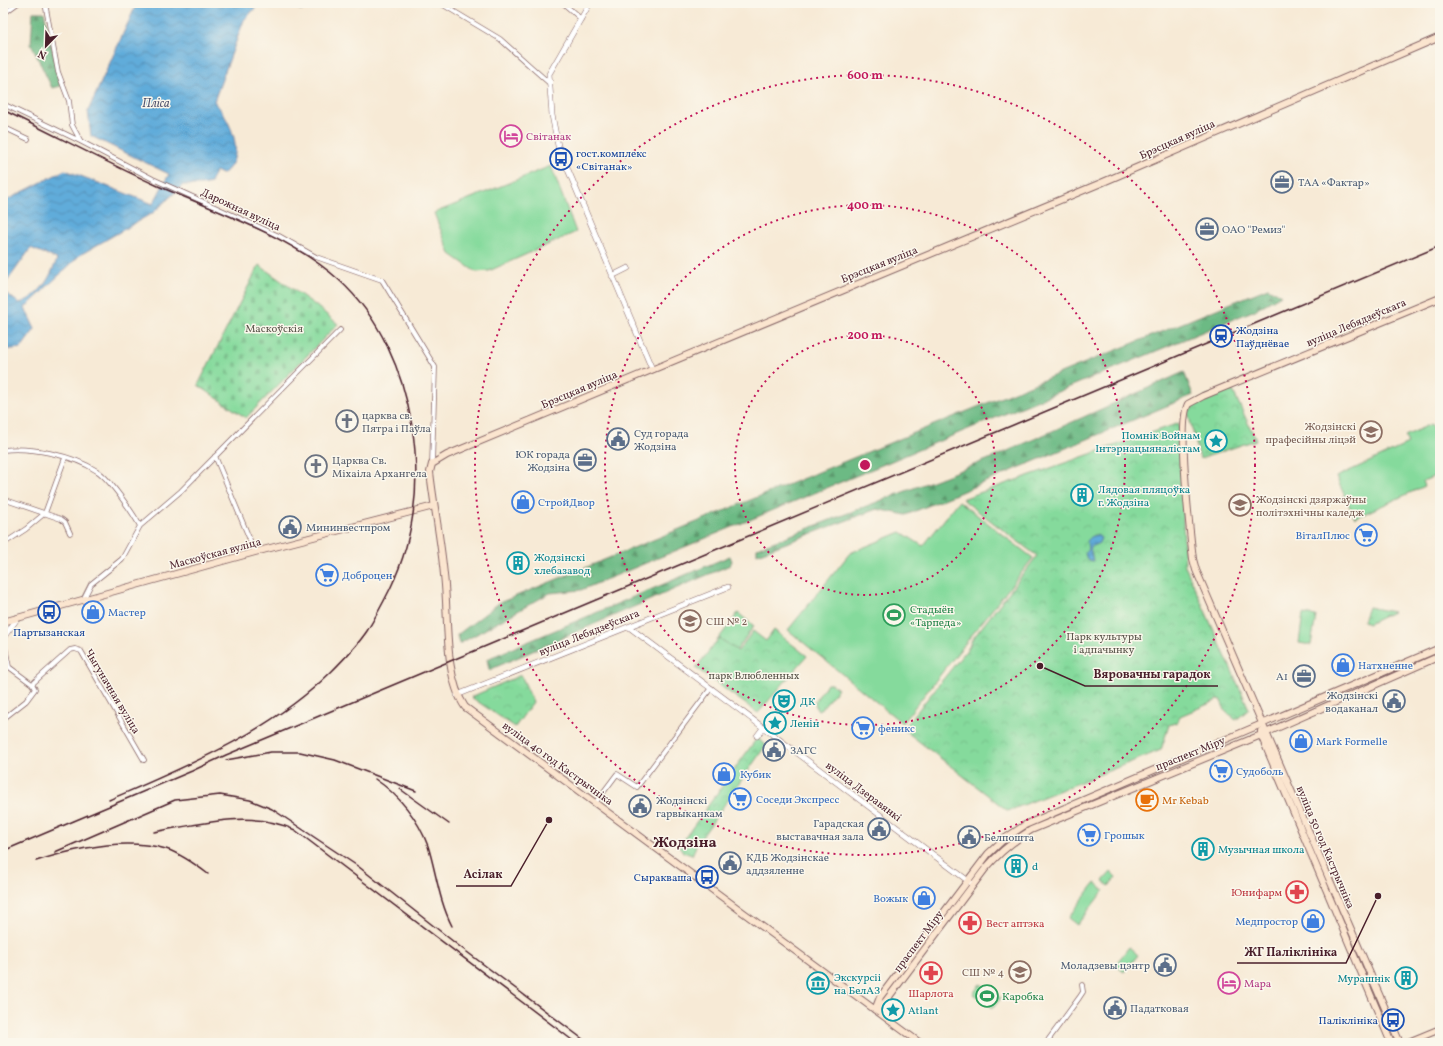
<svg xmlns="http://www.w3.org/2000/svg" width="1443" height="1046" viewBox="0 0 1443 1046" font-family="Vollkorn,serif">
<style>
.grass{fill:#85da9c;stroke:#687c64}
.forest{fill:url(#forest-firs);stroke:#5b6c58}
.cemetery{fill:url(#cemetery-stones);stroke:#687c64}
.park{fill:url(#park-crowns);stroke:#687c64}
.water{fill:url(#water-waves);stroke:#566682}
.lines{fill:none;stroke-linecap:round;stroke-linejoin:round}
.minor-casing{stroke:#876667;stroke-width:5.5}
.tertiary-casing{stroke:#876667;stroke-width:6}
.secondary-casing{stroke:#876667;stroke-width:8}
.minor{stroke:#fff;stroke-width:4}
.tertiary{stroke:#fff;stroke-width:5}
.secondary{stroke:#fbe5cf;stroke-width:6}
.rail{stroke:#4a1f2b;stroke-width:1.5}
.ring{fill:none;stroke:#c2185b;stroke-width:2;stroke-dasharray:2 4}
.labels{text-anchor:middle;stroke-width:3;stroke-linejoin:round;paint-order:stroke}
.hotel-label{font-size:11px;fill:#b23c85;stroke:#fbf7ec;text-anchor:start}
.street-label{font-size:11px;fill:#4a1f2b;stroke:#fbf7ec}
.transit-label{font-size:11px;fill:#164399;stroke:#fbf7ec;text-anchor:start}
.service-label{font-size:11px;fill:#4e5e75;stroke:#fbf7ec;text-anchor:start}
.park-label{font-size:11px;fill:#5c574d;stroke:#fbf7ec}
.worship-label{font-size:11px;fill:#5b616d;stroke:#fbf7ec;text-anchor:start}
.education-label{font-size:11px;fill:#785e54;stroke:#fbf7ec;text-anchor:end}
.culture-label{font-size:11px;fill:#0d838f;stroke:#fbf7ec;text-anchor:start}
.shop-label{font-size:11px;fill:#366cbe;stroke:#fbf7ec;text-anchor:start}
.leisure-label{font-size:11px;fill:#27864d;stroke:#fbf7ec;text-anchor:start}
.food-label{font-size:11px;fill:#c56008;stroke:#fbf7ec;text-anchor:start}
.health-label{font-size:11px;fill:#be3a42;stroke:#fbf7ec;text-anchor:end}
.water-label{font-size:12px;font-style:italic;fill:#535771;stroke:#fbf7ec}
.district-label{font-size:15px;font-weight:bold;fill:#4a1f2b;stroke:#fbf7ec}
.centre{fill:#c2185b;stroke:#fbf7ec;stroke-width:2}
.ring-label{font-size:12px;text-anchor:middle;font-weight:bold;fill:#c2185b;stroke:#fbf7ec;stroke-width:3;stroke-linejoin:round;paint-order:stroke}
.leader{fill:none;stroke:#4a1f2b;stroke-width:1.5}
.callout-dot{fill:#4a1f2b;stroke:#fbf7ec;stroke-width:1.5}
.callout-label{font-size:12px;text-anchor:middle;font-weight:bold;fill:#4a1f2b;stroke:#fbf7ec;stroke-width:3;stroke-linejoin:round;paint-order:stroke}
</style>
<defs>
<pattern id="forest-firs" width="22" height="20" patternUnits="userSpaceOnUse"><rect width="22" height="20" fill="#6cba84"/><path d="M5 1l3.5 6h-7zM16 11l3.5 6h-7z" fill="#5b976c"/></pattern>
<pattern id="cemetery-stones" width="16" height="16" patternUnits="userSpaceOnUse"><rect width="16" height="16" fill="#85da9c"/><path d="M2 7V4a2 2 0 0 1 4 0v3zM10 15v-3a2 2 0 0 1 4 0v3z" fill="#74bb87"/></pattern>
<pattern id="park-crowns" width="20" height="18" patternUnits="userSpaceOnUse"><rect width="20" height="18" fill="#85da9c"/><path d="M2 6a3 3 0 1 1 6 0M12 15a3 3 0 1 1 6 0" fill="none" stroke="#74bb87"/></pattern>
<pattern id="water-waves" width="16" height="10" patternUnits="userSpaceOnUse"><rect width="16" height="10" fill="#61acda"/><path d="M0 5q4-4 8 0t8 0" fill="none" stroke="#528bb1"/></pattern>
</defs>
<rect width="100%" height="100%" fill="#fbf7ec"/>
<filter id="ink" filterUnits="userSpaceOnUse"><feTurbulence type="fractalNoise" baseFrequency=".025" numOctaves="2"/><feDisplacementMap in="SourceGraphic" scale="8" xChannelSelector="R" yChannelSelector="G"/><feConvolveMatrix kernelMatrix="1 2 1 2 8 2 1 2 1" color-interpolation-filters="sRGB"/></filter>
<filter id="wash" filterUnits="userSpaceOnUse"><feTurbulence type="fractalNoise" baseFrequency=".012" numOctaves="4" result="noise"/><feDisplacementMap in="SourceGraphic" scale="16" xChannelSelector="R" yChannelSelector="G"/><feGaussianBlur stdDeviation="0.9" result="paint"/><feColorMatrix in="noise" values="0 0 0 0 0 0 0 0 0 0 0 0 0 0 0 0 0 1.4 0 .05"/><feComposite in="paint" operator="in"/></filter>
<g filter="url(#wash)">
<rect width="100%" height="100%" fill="#f7ead6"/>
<!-- grass -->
<path class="grass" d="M 551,166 L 576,232 L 489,271 L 476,272 L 450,254 L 434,213 Z
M 1431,424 L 1440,443 L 1440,474 L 1423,481 L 1425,486 L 1355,518 L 1336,477 L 1408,444 L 1405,436 Z
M 959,501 L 1033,558 L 902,723 L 788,630 L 850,553 L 901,532 L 923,546 Z
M 738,613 L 754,626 L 736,651 L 719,638 Z
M 1303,614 L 1316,616 L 1311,645 L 1299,643 Z
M 827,684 L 832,684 L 838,689 L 820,710 L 818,711 L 816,708 L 815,701 Z
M 1111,872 L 1116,877 L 1109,886 L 1103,881 Z
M 1095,883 L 1104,890 L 1077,925 L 1068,918 Z
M 1129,947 L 1138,955 L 1124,972 L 1115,965 Z
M 980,984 L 1001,998 L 993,1008 L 973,994 Z"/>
<!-- forest -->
<path class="forest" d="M 33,12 L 44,12 L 61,86 L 52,88 L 31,44 Z
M 1268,288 L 1281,295 L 1255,310 L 581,590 L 550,593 L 459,644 L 457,635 L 499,603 Z
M 1184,372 L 1193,395 L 906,515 L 877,509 L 757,554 L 757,548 L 992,458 Z
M 730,556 L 732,561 L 730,565 L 489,670 L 487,659 Z"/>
<!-- cemetery -->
<path class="cemetery" d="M 259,265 L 315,305 L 338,324 L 246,418 L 198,385 Z"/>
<!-- park -->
<path class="park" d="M 1228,388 L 1233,391 L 1256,440 L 1200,459 L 1188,413 L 1194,402 Z
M 1179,423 L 1185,566 L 1249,709 L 1236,720 L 1226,712 L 1220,699 L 1180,716 L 1178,722 L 1169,725 L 1161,750 L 1008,811 L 903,729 L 969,647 L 971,641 L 1037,556 L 962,499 Z
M 1368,607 L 1393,612 L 1368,624 L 1363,621 Z
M 774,630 L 807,656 L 758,713 L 696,668 L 719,638 L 738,651 L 753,631 L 766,641 Z
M 521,675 L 533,702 L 515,727 L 471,697 Z
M 757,738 L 766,745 L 697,844 L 692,855 L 683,852 L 679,846 Z"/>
<!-- water -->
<path class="water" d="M 137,3 L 260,3 L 244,20 L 214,101 C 230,120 248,155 223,174 L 215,171 L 211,183 L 201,185 L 183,185 L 154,212 L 80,255 L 25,308 L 35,329 L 21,348 L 3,350 L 3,291 L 19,303 C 40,297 50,278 57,259 L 31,248 L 3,287 L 3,202 L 65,170 L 153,204 L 169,174 L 91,136 L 88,111 Z
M 280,3 L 312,3 L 302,10 Z
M 1097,535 L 1101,538 L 1099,543 L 1090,547 L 1093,561 L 1087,560 L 1085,553 L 1088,551 L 1087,541 L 1092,536 Z"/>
</g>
<g filter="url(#ink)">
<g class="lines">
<!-- minor casing -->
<g class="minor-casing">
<path id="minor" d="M 45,3 L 58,72 L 69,101 L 72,125 L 80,140
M 440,3 L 500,39 L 548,82
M 563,3 L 581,19
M 3,14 L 18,3
M 3,104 L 80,141 L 153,179 L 279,236 L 316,257 L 382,280 L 435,367 L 432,464
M 3,127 L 28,139
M 3,450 C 31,447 73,455 97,471 C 109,478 133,513 140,526
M 215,456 L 255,552
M 3,499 L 61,519 L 65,522 L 70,533
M 3,544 L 26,529 L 45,513 L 65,458
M 83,600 L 91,584 L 122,559 L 140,526 L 181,491 L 340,330
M 3,637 L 9,667 L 32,684 L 70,650 L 75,649 L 81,651 L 144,760
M 3,719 L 26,701 L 35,689 L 32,684
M 596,802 L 617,774 L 637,787 L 711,688
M 1046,1043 L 1079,998 L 1083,992 L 1082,985"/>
</g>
<!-- tertiary casing -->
<g class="tertiary-casing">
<path id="tertiary" d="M 590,3 L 549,74 L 552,115 L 558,146 L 652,369
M 612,276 L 628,268
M 629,627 L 971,883
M 3,638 L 17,619
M 457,695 L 728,587
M 757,736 L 763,728
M 770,744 L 775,737"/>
</g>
<!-- secondary casing -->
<g class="secondary-casing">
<path id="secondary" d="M 3,622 L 255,552 L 434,506
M 1261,731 L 1261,735 L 1391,1043
M 877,1009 L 885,1002 L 985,869 C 999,853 1013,841 1031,830 L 1261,735 L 1440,656
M 875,1010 L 880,997 L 988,854 L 1004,839 L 1025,825 L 1440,648
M 920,1043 L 465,707 C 443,675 449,614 444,575 C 441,541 434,507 430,472 L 432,464 L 447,455 L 1101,183 L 1440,37
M 1400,1043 L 1196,570 L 1193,559 C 1190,532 1177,423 1188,404 L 1203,396 L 1440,298
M 1406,1043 L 1440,1029"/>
</g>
<!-- minor -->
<use href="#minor" class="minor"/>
<!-- tertiary -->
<use href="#tertiary" class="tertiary"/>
<!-- secondary -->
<use href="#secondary" class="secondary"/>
<!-- rail -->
<path class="rail" d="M 3,110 C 55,135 105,162 158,186 C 216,211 292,237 339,280 C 380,317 403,372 412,426 C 421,483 415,537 390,589 C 383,603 375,618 367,631 C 357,646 344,659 331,672 C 269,733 187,766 109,800
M 226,760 L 271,752 L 300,752 L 335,760 L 416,791
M 375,779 C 399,795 418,819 428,846 C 436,872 439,901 452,926
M 400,789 L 449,824
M 154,832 C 201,824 250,809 295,830 L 576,1043
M 3,851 L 192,771 L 226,755 L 1440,246
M 55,852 L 175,800 L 220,795 L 250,800 L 272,809 L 359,867 L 459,946 L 588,1043
M 36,861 C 76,848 125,837 166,849 C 181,854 195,864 208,874"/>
</g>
</g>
<!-- distance rings -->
<g class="ring">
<circle cx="865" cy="465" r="130"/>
<circle cx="865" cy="465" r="260"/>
<circle cx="865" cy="465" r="390"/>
</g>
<!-- icons -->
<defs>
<g id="hotel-ring" transform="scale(1.15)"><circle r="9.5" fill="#fbf7ec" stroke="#d1479c" stroke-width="1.5"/><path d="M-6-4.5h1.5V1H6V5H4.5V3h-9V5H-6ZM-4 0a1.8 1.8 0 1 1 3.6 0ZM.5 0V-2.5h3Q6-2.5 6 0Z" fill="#d1479c"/></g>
<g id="bus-ring" transform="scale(1.15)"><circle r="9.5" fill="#fbf7ec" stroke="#1a4fb4" stroke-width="1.5"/><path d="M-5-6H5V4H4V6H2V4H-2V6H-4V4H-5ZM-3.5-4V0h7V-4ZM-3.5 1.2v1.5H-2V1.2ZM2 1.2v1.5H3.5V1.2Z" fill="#1a4fb4"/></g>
<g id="office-ring" transform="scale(1.15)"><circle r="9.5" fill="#fbf7ec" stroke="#5c6f8a" stroke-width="1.5"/><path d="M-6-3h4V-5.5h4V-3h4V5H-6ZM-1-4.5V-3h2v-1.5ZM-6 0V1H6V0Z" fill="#5c6f8a"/></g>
<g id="station-ring" transform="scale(1.15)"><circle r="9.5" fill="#fbf7ec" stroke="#1a4fb4" stroke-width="1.5"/><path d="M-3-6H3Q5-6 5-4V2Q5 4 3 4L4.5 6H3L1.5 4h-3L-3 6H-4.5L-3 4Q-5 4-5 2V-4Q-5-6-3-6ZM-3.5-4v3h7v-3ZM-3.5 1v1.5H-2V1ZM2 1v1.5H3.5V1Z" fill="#1a4fb4"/></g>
<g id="church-ring" transform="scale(1.15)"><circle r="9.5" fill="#fbf7ec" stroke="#6b7280" stroke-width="1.5"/><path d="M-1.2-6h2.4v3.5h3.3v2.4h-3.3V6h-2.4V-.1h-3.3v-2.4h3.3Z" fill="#6b7280"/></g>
<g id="university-ring" transform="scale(1.15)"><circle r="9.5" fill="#fbf7ec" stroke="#8d6e63" stroke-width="1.5"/><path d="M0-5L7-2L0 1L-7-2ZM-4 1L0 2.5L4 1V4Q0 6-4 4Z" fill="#8d6e63"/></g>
<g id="civic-ring" transform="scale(1.15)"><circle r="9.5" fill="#fbf7ec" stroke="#5c6f8a" stroke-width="1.5"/><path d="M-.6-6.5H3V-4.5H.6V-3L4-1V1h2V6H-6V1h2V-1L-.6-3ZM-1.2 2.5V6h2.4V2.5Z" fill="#5c6f8a"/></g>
<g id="sight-ring" transform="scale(1.15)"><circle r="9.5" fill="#fbf7ec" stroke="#0f9aa8" stroke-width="1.5"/><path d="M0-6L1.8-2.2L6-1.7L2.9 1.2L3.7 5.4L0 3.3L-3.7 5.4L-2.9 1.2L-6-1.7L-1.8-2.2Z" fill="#0f9aa8"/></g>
<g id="building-ring" transform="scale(1.15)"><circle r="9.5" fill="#fbf7ec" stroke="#0f9aa8" stroke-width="1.5"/><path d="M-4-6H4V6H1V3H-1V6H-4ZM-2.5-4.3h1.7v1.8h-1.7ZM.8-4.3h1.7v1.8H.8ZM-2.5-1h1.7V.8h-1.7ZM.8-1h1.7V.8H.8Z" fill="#0f9aa8"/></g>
<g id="shop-ring" transform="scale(1.15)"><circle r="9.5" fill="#fbf7ec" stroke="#3f7fe0" stroke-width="1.5"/><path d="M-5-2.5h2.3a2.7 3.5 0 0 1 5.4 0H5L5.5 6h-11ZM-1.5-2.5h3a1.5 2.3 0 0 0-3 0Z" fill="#3f7fe0"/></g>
<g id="supermarket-ring" transform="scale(1.15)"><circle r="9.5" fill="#fbf7ec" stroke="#3f7fe0" stroke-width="1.5"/><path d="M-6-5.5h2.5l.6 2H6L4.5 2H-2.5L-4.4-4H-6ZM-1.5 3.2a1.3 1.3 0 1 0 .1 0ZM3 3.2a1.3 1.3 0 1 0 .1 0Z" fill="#3f7fe0"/></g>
<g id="stadium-ring" transform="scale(1.15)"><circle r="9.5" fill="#fbf7ec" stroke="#2e9e5b" stroke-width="1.5"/><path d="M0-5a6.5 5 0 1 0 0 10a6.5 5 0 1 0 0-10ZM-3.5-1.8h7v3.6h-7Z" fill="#2e9e5b"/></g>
<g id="school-ring" transform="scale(1.15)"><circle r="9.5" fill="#fbf7ec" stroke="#8d6e63" stroke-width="1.5"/><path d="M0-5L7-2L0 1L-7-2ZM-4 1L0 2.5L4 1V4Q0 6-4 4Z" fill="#8d6e63"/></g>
<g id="theatre-ring" transform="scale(1.15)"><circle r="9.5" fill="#fbf7ec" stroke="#0f9aa8" stroke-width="1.5"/><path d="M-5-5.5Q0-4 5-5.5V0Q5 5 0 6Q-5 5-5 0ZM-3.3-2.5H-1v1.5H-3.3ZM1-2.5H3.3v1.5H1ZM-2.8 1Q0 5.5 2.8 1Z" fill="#0f9aa8"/></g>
<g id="cafe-ring" transform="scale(1.15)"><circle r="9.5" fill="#fbf7ec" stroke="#e8710a" stroke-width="1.5"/><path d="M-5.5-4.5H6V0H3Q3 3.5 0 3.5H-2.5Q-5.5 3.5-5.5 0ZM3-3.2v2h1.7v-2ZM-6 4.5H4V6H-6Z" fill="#e8710a"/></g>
<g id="pharmacy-ring" transform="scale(1.15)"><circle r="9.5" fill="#fbf7ec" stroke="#e0444e" stroke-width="1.5"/><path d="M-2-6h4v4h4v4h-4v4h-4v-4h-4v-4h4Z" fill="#e0444e"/></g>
<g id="museum-ring" transform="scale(1.15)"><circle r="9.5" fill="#fbf7ec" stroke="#0f9aa8" stroke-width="1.5"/><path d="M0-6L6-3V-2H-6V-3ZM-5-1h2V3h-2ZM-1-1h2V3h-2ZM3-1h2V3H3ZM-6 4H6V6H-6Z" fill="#0f9aa8"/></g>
</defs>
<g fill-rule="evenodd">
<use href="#hotel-ring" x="511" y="136"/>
<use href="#bus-ring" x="561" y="159"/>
<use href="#office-ring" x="1282" y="182"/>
<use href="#office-ring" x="1207" y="229"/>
<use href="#station-ring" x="1221" y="336"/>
<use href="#church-ring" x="347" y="421"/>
<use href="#university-ring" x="1371" y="432"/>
<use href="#civic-ring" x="618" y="439"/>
<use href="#sight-ring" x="1216" y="441"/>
<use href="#office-ring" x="585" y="460"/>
<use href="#church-ring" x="316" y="466"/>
<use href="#building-ring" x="1082" y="495"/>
<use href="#shop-ring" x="523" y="502"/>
<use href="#university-ring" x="1240" y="505"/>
<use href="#civic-ring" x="290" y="527"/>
<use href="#supermarket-ring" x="1366" y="535"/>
<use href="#building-ring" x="518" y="563"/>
<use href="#supermarket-ring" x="327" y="575"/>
<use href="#bus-ring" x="49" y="612"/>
<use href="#shop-ring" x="93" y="612"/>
<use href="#stadium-ring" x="894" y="615"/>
<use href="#school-ring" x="690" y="621"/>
<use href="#shop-ring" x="1343" y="665"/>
<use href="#office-ring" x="1304" y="676"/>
<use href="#theatre-ring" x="784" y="701"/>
<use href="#civic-ring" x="1394" y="701"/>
<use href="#sight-ring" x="775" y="723"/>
<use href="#supermarket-ring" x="863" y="728"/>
<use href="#shop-ring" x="1301" y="741"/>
<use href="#civic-ring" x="774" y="750"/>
<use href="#supermarket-ring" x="1221" y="771"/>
<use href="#shop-ring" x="724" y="774"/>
<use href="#supermarket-ring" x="740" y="799"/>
<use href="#cafe-ring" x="1147" y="800"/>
<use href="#civic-ring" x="640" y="806"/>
<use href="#civic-ring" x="879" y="829"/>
<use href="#supermarket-ring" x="1089" y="835"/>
<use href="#civic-ring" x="969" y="837"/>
<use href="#building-ring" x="1203" y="849"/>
<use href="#civic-ring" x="730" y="863"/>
<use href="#building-ring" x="1016" y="866"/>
<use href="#bus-ring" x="707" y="877"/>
<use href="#pharmacy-ring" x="1297" y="892"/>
<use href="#shop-ring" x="924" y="898"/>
<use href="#shop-ring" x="1313" y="921"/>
<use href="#pharmacy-ring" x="970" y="923"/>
<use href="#civic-ring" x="1165" y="965"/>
<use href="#school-ring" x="1020" y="972"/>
<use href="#pharmacy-ring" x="931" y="973"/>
<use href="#building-ring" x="1406" y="978"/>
<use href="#museum-ring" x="818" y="983"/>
<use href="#hotel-ring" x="1229" y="983"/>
<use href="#stadium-ring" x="987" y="996"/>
<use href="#civic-ring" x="1115" y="1008"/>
<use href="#sight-ring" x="893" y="1010"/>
<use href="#bus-ring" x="1393" y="1020"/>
</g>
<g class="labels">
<!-- hotel labels -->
<g class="hotel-label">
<text x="526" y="140">Світанак</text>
<text x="1244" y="987">Мара</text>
</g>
<!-- street labels -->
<g class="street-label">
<text transform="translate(1177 139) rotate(-24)" y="4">Брэсцкая вуліца</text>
<text transform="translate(241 209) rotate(25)" y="4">Дарожная вуліца</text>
<text transform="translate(879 264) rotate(-22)" y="4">Брэсцкая вуліца</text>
<text transform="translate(1356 322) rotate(-23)" y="4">вуліца Лебядзеўскага</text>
<text transform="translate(579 389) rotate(-23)" y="4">Брэсцкая вуліца</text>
<text transform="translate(215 553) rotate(-15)" y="4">Маскоўская вуліца</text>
<text transform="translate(589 632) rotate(-22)" y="4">вуліца Лебядзеўскага</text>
<text transform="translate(113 691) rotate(59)" y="4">Чыгуначная вуліца</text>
<text transform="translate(1190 753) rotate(-22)" y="4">праспект Міру</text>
<text transform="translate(558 763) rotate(36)" y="4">вуліца 40 год Кастрычніка</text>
<text transform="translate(864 791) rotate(37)" y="4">вуліца Дзеравянкі</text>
<text transform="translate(1326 847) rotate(67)" y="4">вуліца 50 год Кастрычніка</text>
<text transform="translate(918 941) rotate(-53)" y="4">праспект Міру</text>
</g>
<!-- transit labels -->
<g class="transit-label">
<text x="576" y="157">гост.комплекс<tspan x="576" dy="13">«Світанак»</tspan></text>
<text x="1236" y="334">Жодзіна<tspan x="1236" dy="13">Паўднёвае</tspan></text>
<text x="49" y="636" text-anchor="middle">Партызанская</text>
<text x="692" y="881" text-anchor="end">Сыракваша</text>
<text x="1378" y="1024" text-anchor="end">Паліклініка</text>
</g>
<!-- service labels -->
<g class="service-label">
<text x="1298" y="186">ТАА «Фактар»</text>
<text x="1222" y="233">ОАО "Ремиз"</text>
<text x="634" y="437">Суд горада<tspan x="634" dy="13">Жодзіна</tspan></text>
<text x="570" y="458" text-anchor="end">ЮК горада<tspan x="570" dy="13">Жодзіна</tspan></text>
<text x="306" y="531">Мининвестпром</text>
<text x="1288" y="680" text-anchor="end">A1</text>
<text x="1378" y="699" text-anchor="end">Жодзінскі<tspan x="1378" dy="13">водаканал</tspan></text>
<text x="790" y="754">ЗАГС</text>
<text x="656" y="804">Жодзінскі<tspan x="656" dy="13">гарвыканкам</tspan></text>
<text x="864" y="827" text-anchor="end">Гарадская<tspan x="864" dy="13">выставачная зала</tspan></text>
<text x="984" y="841">Белпошта</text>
<text x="746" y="861">КДБ Жодзінскае<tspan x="746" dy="13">аддзяленне</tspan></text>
<text x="1150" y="969" text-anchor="end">Моладзевы цэнтр</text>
<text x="1130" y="1012">Падатковая</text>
</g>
<!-- park labels -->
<g class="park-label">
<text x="274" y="332">Маскоўскія</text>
<text x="1104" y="640">Парк культуры<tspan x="1104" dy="13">і адпачынку</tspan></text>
<text x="754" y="679">парк Влюбленных</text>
</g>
<!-- worship labels -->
<g class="worship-label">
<text x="362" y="419">царква св.<tspan x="362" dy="13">Пятра і Паўла</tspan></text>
<text x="332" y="464">Царква Св.<tspan x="332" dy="13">Міхаіла Архангела</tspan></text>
</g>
<!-- education labels -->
<g class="education-label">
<text x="1356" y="430">Жодзінскі<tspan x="1356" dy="13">прафесійны ліцэй</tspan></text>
<text x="1256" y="503" text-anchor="start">Жодзінскі дзяржаўны<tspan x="1256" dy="13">політэхнічны каледж</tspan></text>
<text x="706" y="625" text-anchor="start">СШ № 2</text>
<text x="1004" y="976">СШ № 4</text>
</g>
<!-- culture labels -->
<g class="culture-label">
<text x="1200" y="439" text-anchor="end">Помнік Войнам<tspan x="1200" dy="13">Інтэрнацыяналістам</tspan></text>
<text x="1098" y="493">Лядовая пляцоўка<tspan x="1098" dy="13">г. Жодзіна</tspan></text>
<text x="534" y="561">Жодзінскі<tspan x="534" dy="13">хлебазавод</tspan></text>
<text x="800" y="705">ДК</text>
<text x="790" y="727">Ленін</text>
<text x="1218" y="853">Музычная школа</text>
<text x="1032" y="870">d</text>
<text x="834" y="981">Экскурсіі<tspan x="834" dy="13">на БелАЗ</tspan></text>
<text x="1390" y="982" text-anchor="end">Мурашнік</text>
<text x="908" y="1014">Atlant</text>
</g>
<!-- shop labels -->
<g class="shop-label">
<text x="538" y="506">СтройДвор</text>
<text x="1350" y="539" text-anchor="end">ВіталПлюс</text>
<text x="342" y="579">Доброцен</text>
<text x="108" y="616">Мастер</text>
<text x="1358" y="669">Натхненне</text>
<text x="878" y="732">феникс</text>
<text x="1316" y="745">Mark Formelle</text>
<text x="1236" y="775">Судоболь</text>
<text x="740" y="778">Кубик</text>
<text x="756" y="803">Соседи Экспресс</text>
<text x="1104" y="839">Грошык</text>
<text x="908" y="902" text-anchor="end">Вожык</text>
<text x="1298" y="925" text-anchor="end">Медпростор</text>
</g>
<!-- leisure labels -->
<g class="leisure-label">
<text x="910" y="613">Стадыён<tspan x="910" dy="13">«Тарпеда»</tspan></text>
<text x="1002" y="1000">Каробка</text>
</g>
<!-- food labels -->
<g class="food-label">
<text x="1162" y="804">Mr Kebab</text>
</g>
<!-- health labels -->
<g class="health-label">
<text x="1282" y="896">Юнифарм</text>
<text x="986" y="927" text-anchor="start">Вест аптэка</text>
<text x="931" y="997" text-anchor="middle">Шарлота</text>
</g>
<!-- water labels -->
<g class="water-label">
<text x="156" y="107">Пліса</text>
</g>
<!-- district labels -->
<g class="district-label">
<text x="685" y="847">Жодзіна</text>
</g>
</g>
<circle cx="865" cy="465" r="6" class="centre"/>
<g class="ring-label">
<text x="865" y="79">600 m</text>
<text x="865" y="209">400 m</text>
<text x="865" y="339">200 m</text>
</g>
<!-- callouts -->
<path class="leader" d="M1040 666L1085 686H1218M549 820L511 886H456M1378 896L1346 963H1237"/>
<g class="callout-dot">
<circle cx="1040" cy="666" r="4"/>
<circle cx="549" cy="820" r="4"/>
<circle cx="1378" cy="896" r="4"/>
</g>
<g class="callout-label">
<text x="1152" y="678">Вяровачны гарадок</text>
<text x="483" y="878">Асілак</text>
<text x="1291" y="956">ЖГ Паліклініка</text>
</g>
<!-- margin -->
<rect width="1443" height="1046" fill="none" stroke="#fbf7ec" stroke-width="16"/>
<!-- north arrow -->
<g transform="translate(46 46) rotate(203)" stroke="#fbf7ec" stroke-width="3" paint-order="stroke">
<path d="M0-3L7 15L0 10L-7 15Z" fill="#4a1f2b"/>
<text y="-6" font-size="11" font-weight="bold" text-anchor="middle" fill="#4a1f2b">N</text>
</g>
</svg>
